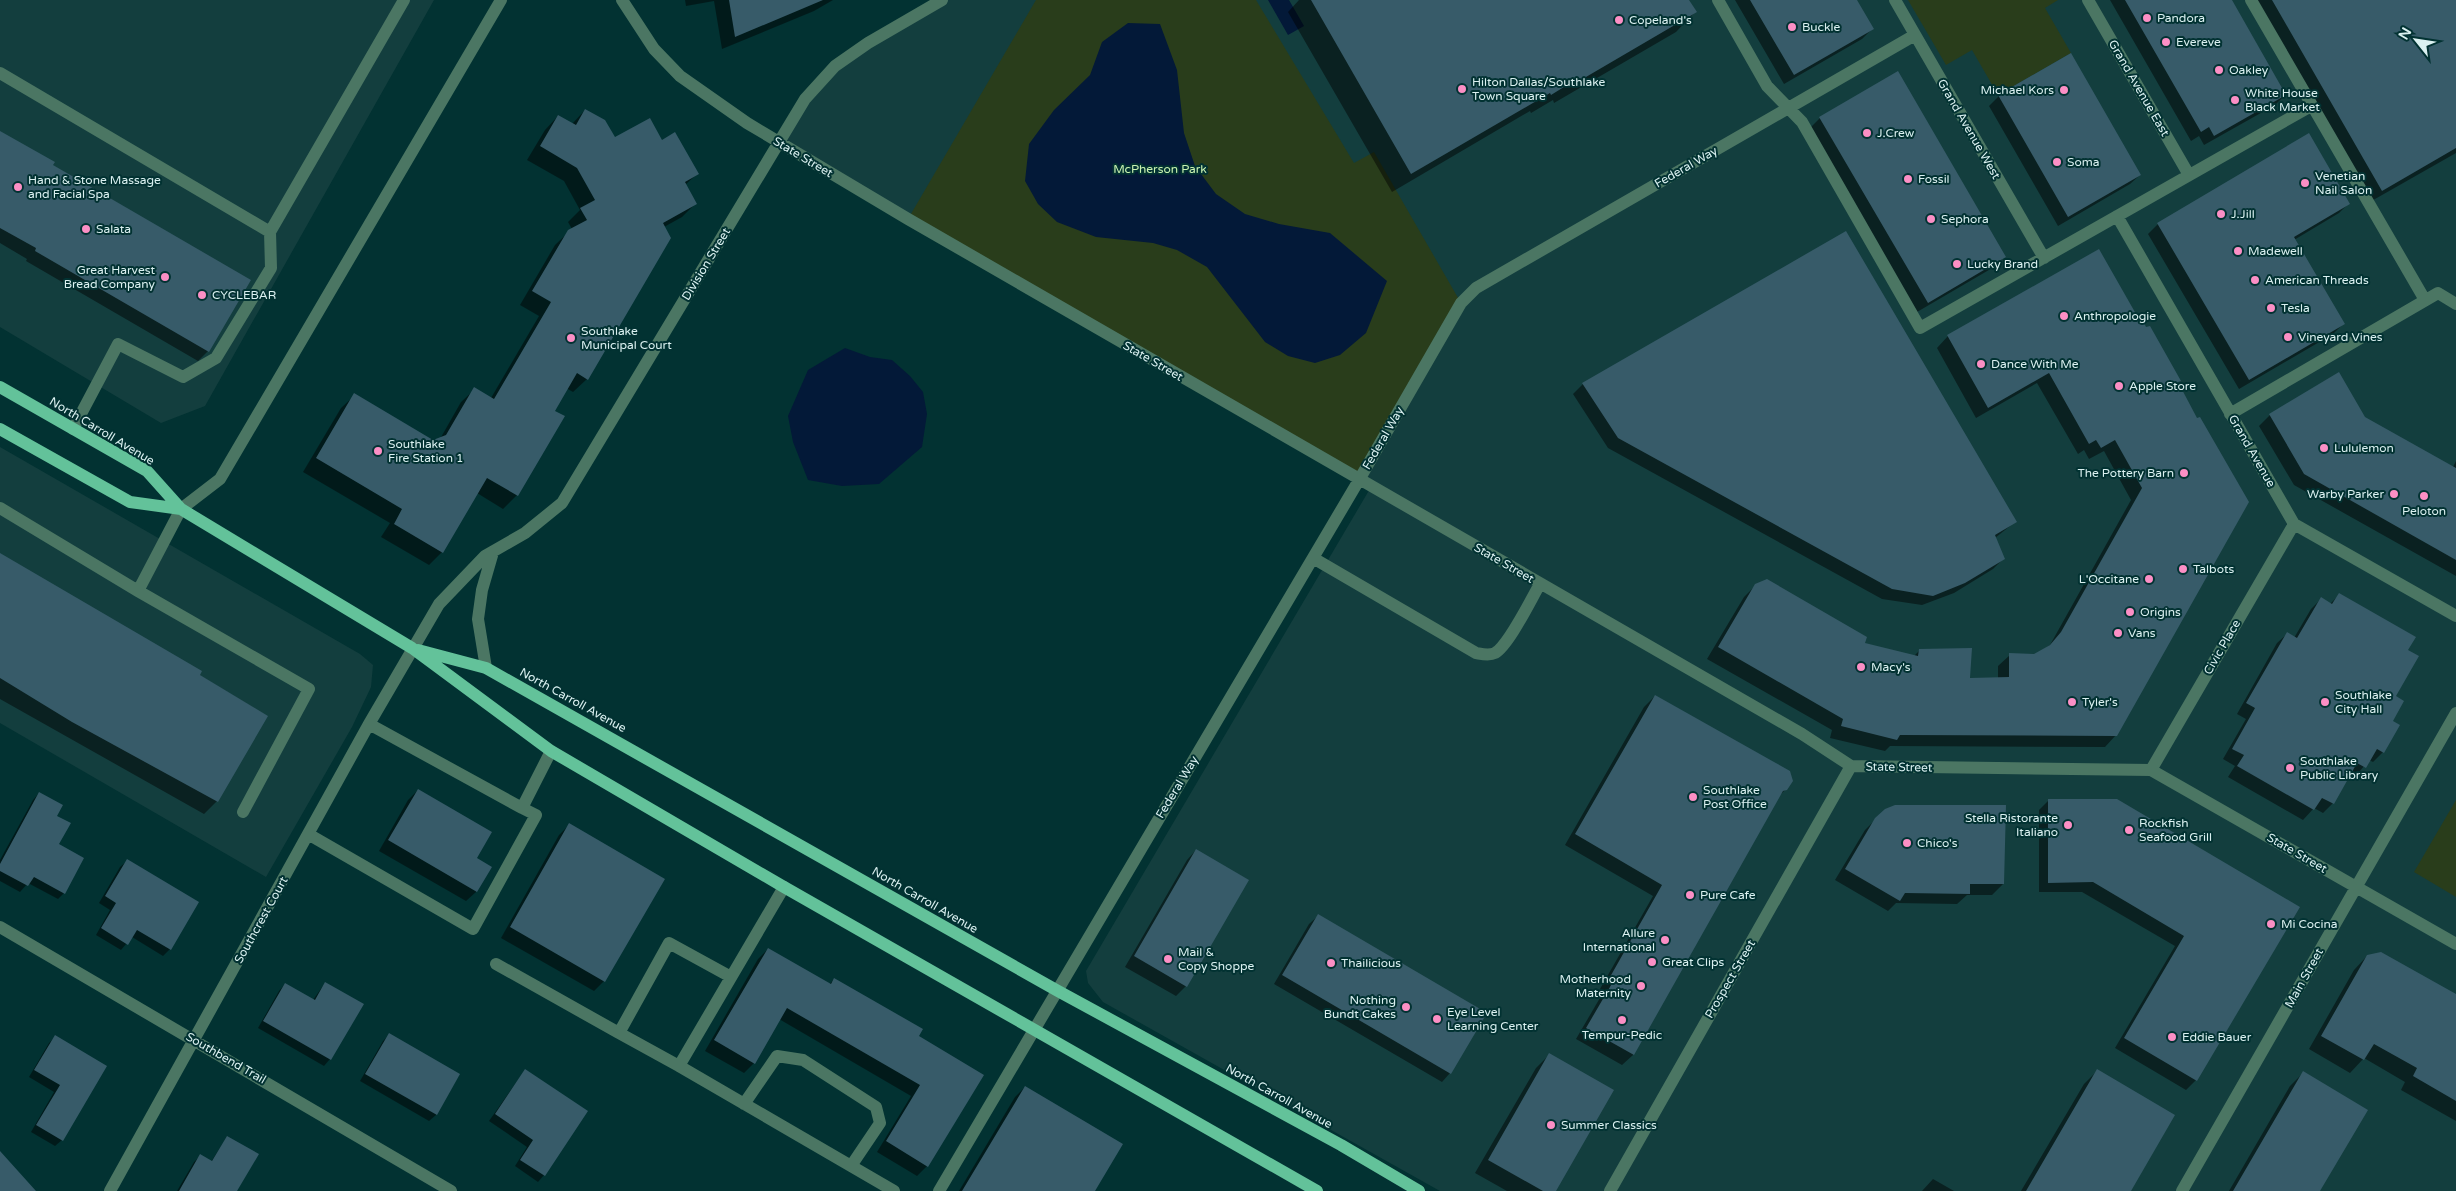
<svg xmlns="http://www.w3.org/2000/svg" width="2456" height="1191" viewBox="0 0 2456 1191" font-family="'Varela Round',sans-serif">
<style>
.built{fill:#133e3e}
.green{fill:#293d1b}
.water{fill:#031938}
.shadow{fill:#0007}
.building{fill:#375b69}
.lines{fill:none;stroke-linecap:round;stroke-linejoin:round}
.minor{stroke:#4b7663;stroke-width:12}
.major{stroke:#63c29a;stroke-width:12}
.poi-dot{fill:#fb8fc5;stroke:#023232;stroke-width:2}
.labels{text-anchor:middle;stroke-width:4;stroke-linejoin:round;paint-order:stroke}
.poi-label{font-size:12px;fill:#dbf1f1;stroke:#023232;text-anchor:start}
.street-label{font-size:12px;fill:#dbf1f1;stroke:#023232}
.park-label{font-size:12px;fill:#caf3b1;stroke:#023232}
</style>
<rect width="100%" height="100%" fill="#023232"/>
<!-- built -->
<path class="built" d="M 0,0 L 434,0 L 205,406 L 161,423 L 0,327 Z
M 942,0 L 2456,0 L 2456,1191 L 1440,1191 L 1103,1002 L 1088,983 L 1086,971 L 1371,487 L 779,142 L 835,66 Z
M 0,447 L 360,654 L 373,665 L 371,687 L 352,727 L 266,877 L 0,723 Z"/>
<!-- green -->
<path class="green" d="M 1036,0 L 1256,0 L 1354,163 L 1374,152 L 1461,303 L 1359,480 L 908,219 Z
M 1908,0 L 2058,0 L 2045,8 L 2071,53 L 1998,95 L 1972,50 L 1946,65 Z
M 2456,800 L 2456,897 L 2414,872 Z"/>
<!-- water -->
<path class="water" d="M 1268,0 L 1289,0 L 1304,26 L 1288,35 Z
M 1128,23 L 1160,24 L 1177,70 L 1184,133 L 1195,166 L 1216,194 L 1245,214 L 1279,224 L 1330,233 L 1387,281 L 1366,333 L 1340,355 L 1315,363 L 1288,356 L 1265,342 L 1207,267 L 1177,250 L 1153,243 L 1096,237 L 1057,222 L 1038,204 L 1025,181 L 1029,144 L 1054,110 L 1090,75 L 1102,42 Z
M 845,348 L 870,357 L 892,360 L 910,376 L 923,392 L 927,414 L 922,447 L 879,484 L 842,486 L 808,480 L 793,442 L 788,416 L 808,370 Z"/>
<!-- shadow -->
<path class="shadow" d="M 685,0 L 833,0 L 814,11 L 722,49 L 714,1 L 686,6 Z
M 1299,0 L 1688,0 L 1695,12 L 1676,32 L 1554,103 L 1553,100 L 1531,113 L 1530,111 L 1392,192 L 1288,12 Z
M 1735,0 L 1856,0 L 1872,29 L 1862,39 L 1784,84 Z
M 2110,0 L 2231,0 L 2285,95 L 2275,105 L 2204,145 L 2199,136 L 2191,141 Z
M 2252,0 L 2456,0 L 2456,153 L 2368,203 Z
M 1999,96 L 2140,175 L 2130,184 L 2058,226 L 1989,106 Z
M 585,110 L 614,139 L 661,141 L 697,174 L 685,185 L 695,204 L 682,217 L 664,227 L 587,379 L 573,392 L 566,388 L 553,411 L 563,417 L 517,495 L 503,509 L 477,493 L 442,552 L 429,565 L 381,537 L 390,523 L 303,472 L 341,408 L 355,395 L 433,441 L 440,439 L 461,402 L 475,389 L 491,398 L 539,316 L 520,305 L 555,245 L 572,229 L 568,222 L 580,210 L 564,181 L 527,160 L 545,130 L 558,116 L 572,124 Z
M 1820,118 L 2004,257 L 1994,267 L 1917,312 L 1810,128 Z
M 0,132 L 52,165 L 249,280 L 208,351 L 198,361 L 26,261 L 27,259 L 0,243 Z
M 2349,203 L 2339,213 L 2294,240 L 2343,324 L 2333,334 L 2239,389 L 2148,234 L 2158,224 Z
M 2140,323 L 2177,383 L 2116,735 L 2105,747 L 1890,746 L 1885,751 L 1830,738 L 1832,730 L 1707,659 L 1744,597 L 1756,585 L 1864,644 L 1914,656 L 1920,650 L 1969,679 L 1998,678 L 1998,666 L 2010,655 L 2035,655 L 2050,645 L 2131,500 L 2104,451 L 2089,459 L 2084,450 L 2078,454 L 2037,383 L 1976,418 L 1937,348 L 1948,336 Z
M 2339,374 L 2364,418 L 2453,467 L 2456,461 L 2456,576 L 2294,485 L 2259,426 L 2270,415 Z
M 1583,384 L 2015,522 L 1995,538 L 2003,559 L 1993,569 L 1954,593 L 1922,605 L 1882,599 L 1608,448 L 1573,394 Z
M 0,555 L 267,716 L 217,801 L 204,814 L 0,699 Z
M 2339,595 L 2407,651 L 2394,697 L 2391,722 L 2383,752 L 2373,762 L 2369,760 L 2355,777 L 2350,774 L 2333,803 L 2323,813 L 2314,808 L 2303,820 L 2228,777 L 2235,766 L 2223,759 L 2246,719 L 2237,714 L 2277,643 L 2287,634 L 2294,638 L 2311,609 L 2321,599 L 2330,604 Z
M 1655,696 L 1786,789 L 1778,797 L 1633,1055 L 1622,1065 L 1576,1039 L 1604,991 L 1600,989 L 1653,896 L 1565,845 L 1644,707 Z
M 418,790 L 476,859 L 476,892 L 466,901 L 379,851 L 408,800 Z
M 39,793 L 55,816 L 64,893 L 58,899 L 28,883 L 20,892 L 0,881 L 0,860 L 33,800 Z
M 2049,800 L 2298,907 L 2196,1080 L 2186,1090 L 2115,1048 L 2175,946 L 2082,892 L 2039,892 L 2039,810 Z
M 1876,819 L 2003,884 L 1992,895 L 1967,895 L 1957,904 L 1896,903 L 1888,911 L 1835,880 L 1865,830 Z
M 569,825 L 604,981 L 594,991 L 501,938 L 559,835 Z
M 1196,850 L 1248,880 L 1186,986 L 1176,996 L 1125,967 L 1187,860 Z
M 127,861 L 170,949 L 163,956 L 132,937 L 121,950 L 96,935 L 110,910 L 99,903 L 120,867 Z
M 1318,916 L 1485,1014 L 1450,1073 L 1442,1082 L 1274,984 L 1309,924 Z
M 768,949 L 829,985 L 834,979 L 917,1036 L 927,1166 L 917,1176 L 877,1152 L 911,1096 L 779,1019 L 754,1063 L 744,1073 L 705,1051 L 758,959 Z
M 2367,956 L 2456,996 L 2456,1121 L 2401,1090 L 2405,1082 L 2364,1058 L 2350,1073 L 2309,1049 L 2354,970 Z
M 325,983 L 330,1059 L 324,1066 L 258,1028 L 279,991 L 285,984 L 313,1000 Z
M 389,1035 L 459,1075 L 436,1115 L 429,1121 L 360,1081 L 383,1041 Z
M 55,1037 L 105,1066 L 62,1140 L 55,1146 L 31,1132 L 54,1092 L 29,1077 L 49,1043 Z
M 1550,1054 L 1555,1191 L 1507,1191 L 1475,1173 L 1536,1068 Z
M 525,1070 L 544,1175 L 538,1182 L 515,1166 L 527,1147 L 489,1121 Z
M 2097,1071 L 2129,1191 L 2021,1191 L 2084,1084 Z
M 2303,1073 L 2319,1191 L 2229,1191 L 2290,1086 Z
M 1025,1087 L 1094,1191 L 959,1191 L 1015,1097 Z
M 227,1137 L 236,1191 L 177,1191 L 194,1162 L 200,1156 L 211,1162 Z
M 1933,1179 L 1954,1191 L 1922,1191 Z"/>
<!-- building -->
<path class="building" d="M 729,0 L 823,0 L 735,37 Z
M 1311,0 L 1689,0 L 1697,12 L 1574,84 L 1572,82 L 1551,95 L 1550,93 L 1411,174 Z
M 1750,0 L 1857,0 L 1874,29 L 1794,75 Z
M 2125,0 L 2232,0 L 2286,95 L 2214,136 L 2209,127 L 2201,132 Z
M 2272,0 L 2456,0 L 2456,148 L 2382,191 Z
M 2071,53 L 2141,175 L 2068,217 L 1998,95 Z
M 1898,71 L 2006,257 L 1928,303 L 1819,117 Z
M 585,109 L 605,120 L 615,137 L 650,118 L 662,140 L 675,132 L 699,174 L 685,182 L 697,204 L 663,223 L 671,238 L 588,380 L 577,373 L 555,411 L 565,416 L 518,496 L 487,478 L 443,553 L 394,524 L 402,509 L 316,458 L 354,393 L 433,440 L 446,435 L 474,387 L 494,399 L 551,302 L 532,291 L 568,230 L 587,220 L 580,208 L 595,200 L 577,168 L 540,146 L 558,115 L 576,125 Z
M 0,131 L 55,162 L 53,165 L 251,280 L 209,352 L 35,251 L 36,248 L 0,228 Z
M 2309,133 L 2350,204 L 2294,237 L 2345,324 L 2249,380 L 2157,223 Z
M 1846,231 L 2017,522 L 1995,535 L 2005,559 L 1965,583 L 1933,596 L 1892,589 L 1618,438 L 1582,383 Z
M 2099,249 L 2140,321 L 2142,319 L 2146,327 L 2150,326 L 2181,381 L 2178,382 L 2197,418 L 2200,417 L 2249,502 L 2117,736 L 1900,735 L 1897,740 L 1841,726 L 1843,719 L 1718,647 L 1755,584 L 1767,579 L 1867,637 L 1865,643 L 1918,656 L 1919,649 L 1972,648 L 1970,678 L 2009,677 L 2009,653 L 2034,654 L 2050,645 L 2061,632 L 2142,488 L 2115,440 L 2101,448 L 2096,440 L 2089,444 L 2049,373 L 1988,408 L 1947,335 Z
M 2339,372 L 2365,417 L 2456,468 L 2456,560 L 2304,474 L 2269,414 Z
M 0,553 L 202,671 L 200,675 L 268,716 L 218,802 L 72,722 L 0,678 Z
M 2339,593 L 2416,637 L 2408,650 L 2419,656 L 2396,696 L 2404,701 L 2393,721 L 2400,725 L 2384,753 L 2377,749 L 2366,768 L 2357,763 L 2334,804 L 2322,798 L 2314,810 L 2237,766 L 2244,755 L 2232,749 L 2255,708 L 2246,703 L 2287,632 L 2297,638 L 2321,597 L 2332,604 Z
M 1655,695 L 1790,771 L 1793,781 L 1787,790 L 1783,791 L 1634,1055 L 1586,1028 L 1614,980 L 1610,977 L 1662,885 L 1575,834 Z
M 418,789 L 492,832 L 477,858 L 492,867 L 477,892 L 388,840 Z
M 39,792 L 63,805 L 57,816 L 71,823 L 59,844 L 84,858 L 65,894 L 34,877 L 28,886 L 0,871 L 0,864 Z
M 2048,799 L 2117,799 L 2300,907 L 2197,1081 L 2124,1038 L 2184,936 L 2093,882 L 2048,883 Z
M 1895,805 L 2006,805 L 2004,884 L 1970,884 L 1970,894 L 1905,893 L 1900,901 L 1845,869 L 1875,818 L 1885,809 Z
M 569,823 L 665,879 L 605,982 L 510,927 Z
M 1196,849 L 1249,880 L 1187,987 L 1134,956 Z
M 127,859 L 199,902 L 171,950 L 137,930 L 128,945 L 101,928 L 116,903 L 105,896 Z
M 1318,914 L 1487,1013 L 1451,1074 L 1282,975 Z
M 768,948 L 831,984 L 834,978 L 923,1029 L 919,1036 L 984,1075 L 928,1167 L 886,1141 L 920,1085 L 787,1008 L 755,1064 L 714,1040 Z
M 2381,952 L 2456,994 L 2456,1101 L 2413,1076 L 2417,1068 L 2374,1044 L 2364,1060 L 2321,1036 L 2367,955 Z
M 325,982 L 364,1004 L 331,1060 L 263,1021 L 285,983 L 315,1000 Z
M 389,1033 L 460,1074 L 437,1115 L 365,1074 Z
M 55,1035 L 107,1066 L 63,1141 L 36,1125 L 60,1085 L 34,1070 Z
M 1549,1053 L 1614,1090 L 1556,1191 L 1543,1191 L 1488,1160 Z
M 525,1069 L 588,1111 L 545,1176 L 520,1160 L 533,1140 L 495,1114 Z
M 2097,1069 L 2175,1115 L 2131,1191 L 2026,1191 Z
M 2303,1071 L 2368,1110 L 2320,1191 L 2233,1191 Z
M 1025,1086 L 1123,1144 L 1095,1191 L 962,1191 Z
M 227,1136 L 259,1154 L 237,1191 L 179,1191 L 200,1154 L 212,1161 Z
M 0,1151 L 36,1191 L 0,1191 Z"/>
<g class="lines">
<!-- minor -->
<path class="minor" d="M 622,0 L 654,49 L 680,76 L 747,123 L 908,219 L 1802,734 L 1851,766 L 2151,770 L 2456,944
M 1718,0 L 1767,86 L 1802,122 L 1920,328 L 2311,106
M 1895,0 L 2044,258
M 2088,0 L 2189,175
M 2251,0 L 2425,300
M 0,73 L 270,232
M 2117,216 L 2294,524 L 2456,616
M 2230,414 L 2438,293 L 2456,304
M 73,429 L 118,344 L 183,377 L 216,358 L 271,268 L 270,232 L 404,0
M 0,508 L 138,591 L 309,689 L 243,812
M 1313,558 L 1476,653 C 1482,654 1489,656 1495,653 C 1509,645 1531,599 1540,584
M 138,591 L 181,509 L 220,479 L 501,0
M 486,668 L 478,619 L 482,590 L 493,552
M 369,724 L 522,808 L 551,751
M 2151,770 L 2294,524
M 308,834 L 473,929 L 536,815 L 522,808
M 784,887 L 679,1066 L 894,1191
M 0,927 L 451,1191
M 496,964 L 619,1033 L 669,943 L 731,977
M 619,1033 L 679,1066
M 744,1104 L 777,1056 L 803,1060 L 876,1107 L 880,1123 L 851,1166
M 110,1191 L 369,724 L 439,604 L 485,556 L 525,533 L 562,503 L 805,99 L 835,66 L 868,43 L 942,0
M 939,1191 L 1359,480 L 1461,303 L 1476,288 L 1915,35
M 1610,1191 L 1851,766
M 2182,1191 L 2456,713"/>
<!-- major -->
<path class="major" d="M 0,387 L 147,471 L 181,509 L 412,648 L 551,751 L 784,887 L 1317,1191
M 0,429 L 130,502 L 181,509
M 418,650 L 486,668 L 1058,991 L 1341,1145 L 1419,1191"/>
</g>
<!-- markers -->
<g class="poi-dot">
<circle cx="2147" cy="18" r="5"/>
<circle cx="1619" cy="20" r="5"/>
<circle cx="1792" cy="27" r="5"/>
<circle cx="2166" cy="42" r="5"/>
<circle cx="2219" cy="70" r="5"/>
<circle cx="1462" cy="89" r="5"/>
<circle cx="2064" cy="90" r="5"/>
<circle cx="2235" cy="100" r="5"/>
<circle cx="1867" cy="133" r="5"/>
<circle cx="2057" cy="162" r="5"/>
<circle cx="1908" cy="179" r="5"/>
<circle cx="2305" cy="183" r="5"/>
<circle cx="18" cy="187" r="5"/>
<circle cx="2221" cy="214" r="5"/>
<circle cx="1931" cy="219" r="5"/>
<circle cx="86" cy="229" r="5"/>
<circle cx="2238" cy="251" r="5"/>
<circle cx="1957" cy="264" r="5"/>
<circle cx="165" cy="277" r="5"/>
<circle cx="2255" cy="280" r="5"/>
<circle cx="202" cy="295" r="5"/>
<circle cx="2271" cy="308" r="5"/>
<circle cx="2064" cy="316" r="5"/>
<circle cx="2288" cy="337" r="5"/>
<circle cx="571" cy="338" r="5"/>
<circle cx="1981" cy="364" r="5"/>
<circle cx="2119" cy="386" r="5"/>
<circle cx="2324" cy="448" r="5"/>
<circle cx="378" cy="451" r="5"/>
<circle cx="2184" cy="473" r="5"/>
<circle cx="2394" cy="494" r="5"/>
<circle cx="2424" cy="496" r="5"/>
<circle cx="2183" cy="569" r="5"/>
<circle cx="2149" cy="579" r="5"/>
<circle cx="2130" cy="612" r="5"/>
<circle cx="2118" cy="633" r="5"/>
<circle cx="1861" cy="667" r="5"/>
<circle cx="2072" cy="702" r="5"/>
<circle cx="2325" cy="702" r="5"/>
<circle cx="2290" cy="768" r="5"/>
<circle cx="1693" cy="797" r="5"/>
<circle cx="2068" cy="825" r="5"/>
<circle cx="2129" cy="830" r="5"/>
<circle cx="1907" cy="843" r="5"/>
<circle cx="1690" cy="895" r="5"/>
<circle cx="2271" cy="924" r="5"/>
<circle cx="1665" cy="940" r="5"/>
<circle cx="1168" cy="959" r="5"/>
<circle cx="1652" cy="962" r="5"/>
<circle cx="1331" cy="963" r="5"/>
<circle cx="1641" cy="986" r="5"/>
<circle cx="1406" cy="1007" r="5"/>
<circle cx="1437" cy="1019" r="5"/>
<circle cx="1622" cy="1020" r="5"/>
<circle cx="2172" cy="1037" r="5"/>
<circle cx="1551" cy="1125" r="5"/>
</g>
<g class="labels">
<!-- poi labels -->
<g class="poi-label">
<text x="2157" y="22">Pandora</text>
<text x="1629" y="24">Copeland's</text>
<text x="1802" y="31">Buckle</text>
<text x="2176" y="46">Evereve</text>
<text x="2229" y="74">Oakley</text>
<text x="1472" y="86">Hilton Dallas/Southlake<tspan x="1472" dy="14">Town Square</tspan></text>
<text x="2054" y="94" text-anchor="end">Michael Kors</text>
<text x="2245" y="97">White House<tspan x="2245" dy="14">Black Market</tspan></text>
<text x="1877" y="137">J.Crew</text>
<text x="2067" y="166">Soma</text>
<text x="2315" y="180">Venetian<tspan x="2315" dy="14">Nail Salon</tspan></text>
<text x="1918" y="183">Fossil</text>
<text x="28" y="184">Hand &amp; Stone Massage<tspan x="28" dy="14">and Facial Spa</tspan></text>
<text x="2231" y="218">J.Jill</text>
<text x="1941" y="223">Sephora</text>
<text x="96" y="233">Salata</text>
<text x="2248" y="255">Madewell</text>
<text x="1967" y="268">Lucky Brand</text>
<text x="155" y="274" text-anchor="end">Great Harvest<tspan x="155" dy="14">Bread Company</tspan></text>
<text x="2265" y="284">American Threads</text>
<text x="212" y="299">CYCLEBAR</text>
<text x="2281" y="312">Tesla</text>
<text x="2074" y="320">Anthropologie</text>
<text x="581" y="335">Southlake<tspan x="581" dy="14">Municipal Court</tspan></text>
<text x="2298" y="341">Vineyard Vines</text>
<text x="1991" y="368">Dance With Me</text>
<text x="2129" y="390">Apple Store</text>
<text x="388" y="448">Southlake<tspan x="388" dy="14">Fire Station 1</tspan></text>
<text x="2334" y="452">Lululemon</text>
<text x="2174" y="477" text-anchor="end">The Pottery Barn</text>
<text x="2384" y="498" text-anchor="end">Warby Parker</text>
<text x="2424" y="515" text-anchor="middle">Peloton</text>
<text x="2193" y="573">Talbots</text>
<text x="2139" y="583" text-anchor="end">L'Occitane</text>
<text x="2140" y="616">Origins</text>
<text x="2128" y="637">Vans</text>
<text x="1871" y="671">Macy's</text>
<text x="2335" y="699">Southlake<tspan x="2335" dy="14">City Hall</tspan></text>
<text x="2082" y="706">Tyler's</text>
<text x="2300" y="765">Southlake<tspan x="2300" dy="14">Public Library</tspan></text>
<text x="1703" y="794">Southlake<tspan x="1703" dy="14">Post Office</tspan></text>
<text x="2058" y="822" text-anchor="end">Stella Ristorante<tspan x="2058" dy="14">Italiano</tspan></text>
<text x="2139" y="827">Rockfish<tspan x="2139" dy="14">Seafood Grill</tspan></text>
<text x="1917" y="847">Chico's</text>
<text x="1700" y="899">Pure Cafe</text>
<text x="2281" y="928">Mi Cocina</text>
<text x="1655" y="937" text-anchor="end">Allure<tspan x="1655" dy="14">International</tspan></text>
<text x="1178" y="956">Mail &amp;<tspan x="1178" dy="14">Copy Shoppe</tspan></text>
<text x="1662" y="966">Great Clips</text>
<text x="1341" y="967">Thailicious</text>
<text x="1631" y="983" text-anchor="end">Motherhood<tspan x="1631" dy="14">Maternity</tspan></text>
<text x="1396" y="1004" text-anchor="end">Nothing<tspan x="1396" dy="14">Bundt Cakes</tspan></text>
<text x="1447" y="1016">Eye Level<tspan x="1447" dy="14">Learning Center</tspan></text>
<text x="1622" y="1039" text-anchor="middle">Tempur-Pedic</text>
<text x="2182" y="1041">Eddie Bauer</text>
<text x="1561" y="1129">Summer Classics</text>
</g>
<!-- street labels -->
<g class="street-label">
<text transform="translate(2139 88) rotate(60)" y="4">Grand Avenue East</text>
<text transform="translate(1969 129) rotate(60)" y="4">Grand Avenue West</text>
<text transform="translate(803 157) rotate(31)" y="4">State Street</text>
<text transform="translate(1686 167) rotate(-30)" y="4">Federal Way</text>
<text transform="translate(706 264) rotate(-59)" y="4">Division Street</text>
<text transform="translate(1153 361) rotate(30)" y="4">State Street</text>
<text transform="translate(102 431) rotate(31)" y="4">North Carroll Avenue</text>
<text transform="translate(1383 438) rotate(-60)" y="4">Federal Way</text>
<text transform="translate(2252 451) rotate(60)" y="4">Grand Avenue</text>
<text transform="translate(1504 563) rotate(30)" y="4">State Street</text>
<text transform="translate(2222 647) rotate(-60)" y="4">Civic Place</text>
<text transform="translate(573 700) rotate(29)" y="4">North Carroll Avenue</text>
<text transform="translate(1899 767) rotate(1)" y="4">State Street</text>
<text transform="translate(1177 787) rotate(-59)" y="4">Federal Way</text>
<text transform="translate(2297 853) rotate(30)" y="4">State Street</text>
<text transform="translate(925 900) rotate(30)" y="4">North Carroll Avenue</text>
<text transform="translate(261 920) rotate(-61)" y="4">Southcrest Court</text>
<text transform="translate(2304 978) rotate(-61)" y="4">Main Street</text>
<text transform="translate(1730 979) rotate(-60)" y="4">Prospect Street</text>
<text transform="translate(226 1058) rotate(30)" y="4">Southbend Trail</text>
<text transform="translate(1279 1096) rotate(29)" y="4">North Carroll Avenue</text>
</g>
<!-- park labels -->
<g class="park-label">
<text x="1160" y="173">McPherson Park</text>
</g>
</g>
<!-- north arrow -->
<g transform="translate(2416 40) rotate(300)" stroke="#023232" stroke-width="4" paint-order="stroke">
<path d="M0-4L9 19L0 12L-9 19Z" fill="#dbf1f1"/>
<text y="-8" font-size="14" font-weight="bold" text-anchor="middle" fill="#dbf1f1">N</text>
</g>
</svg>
